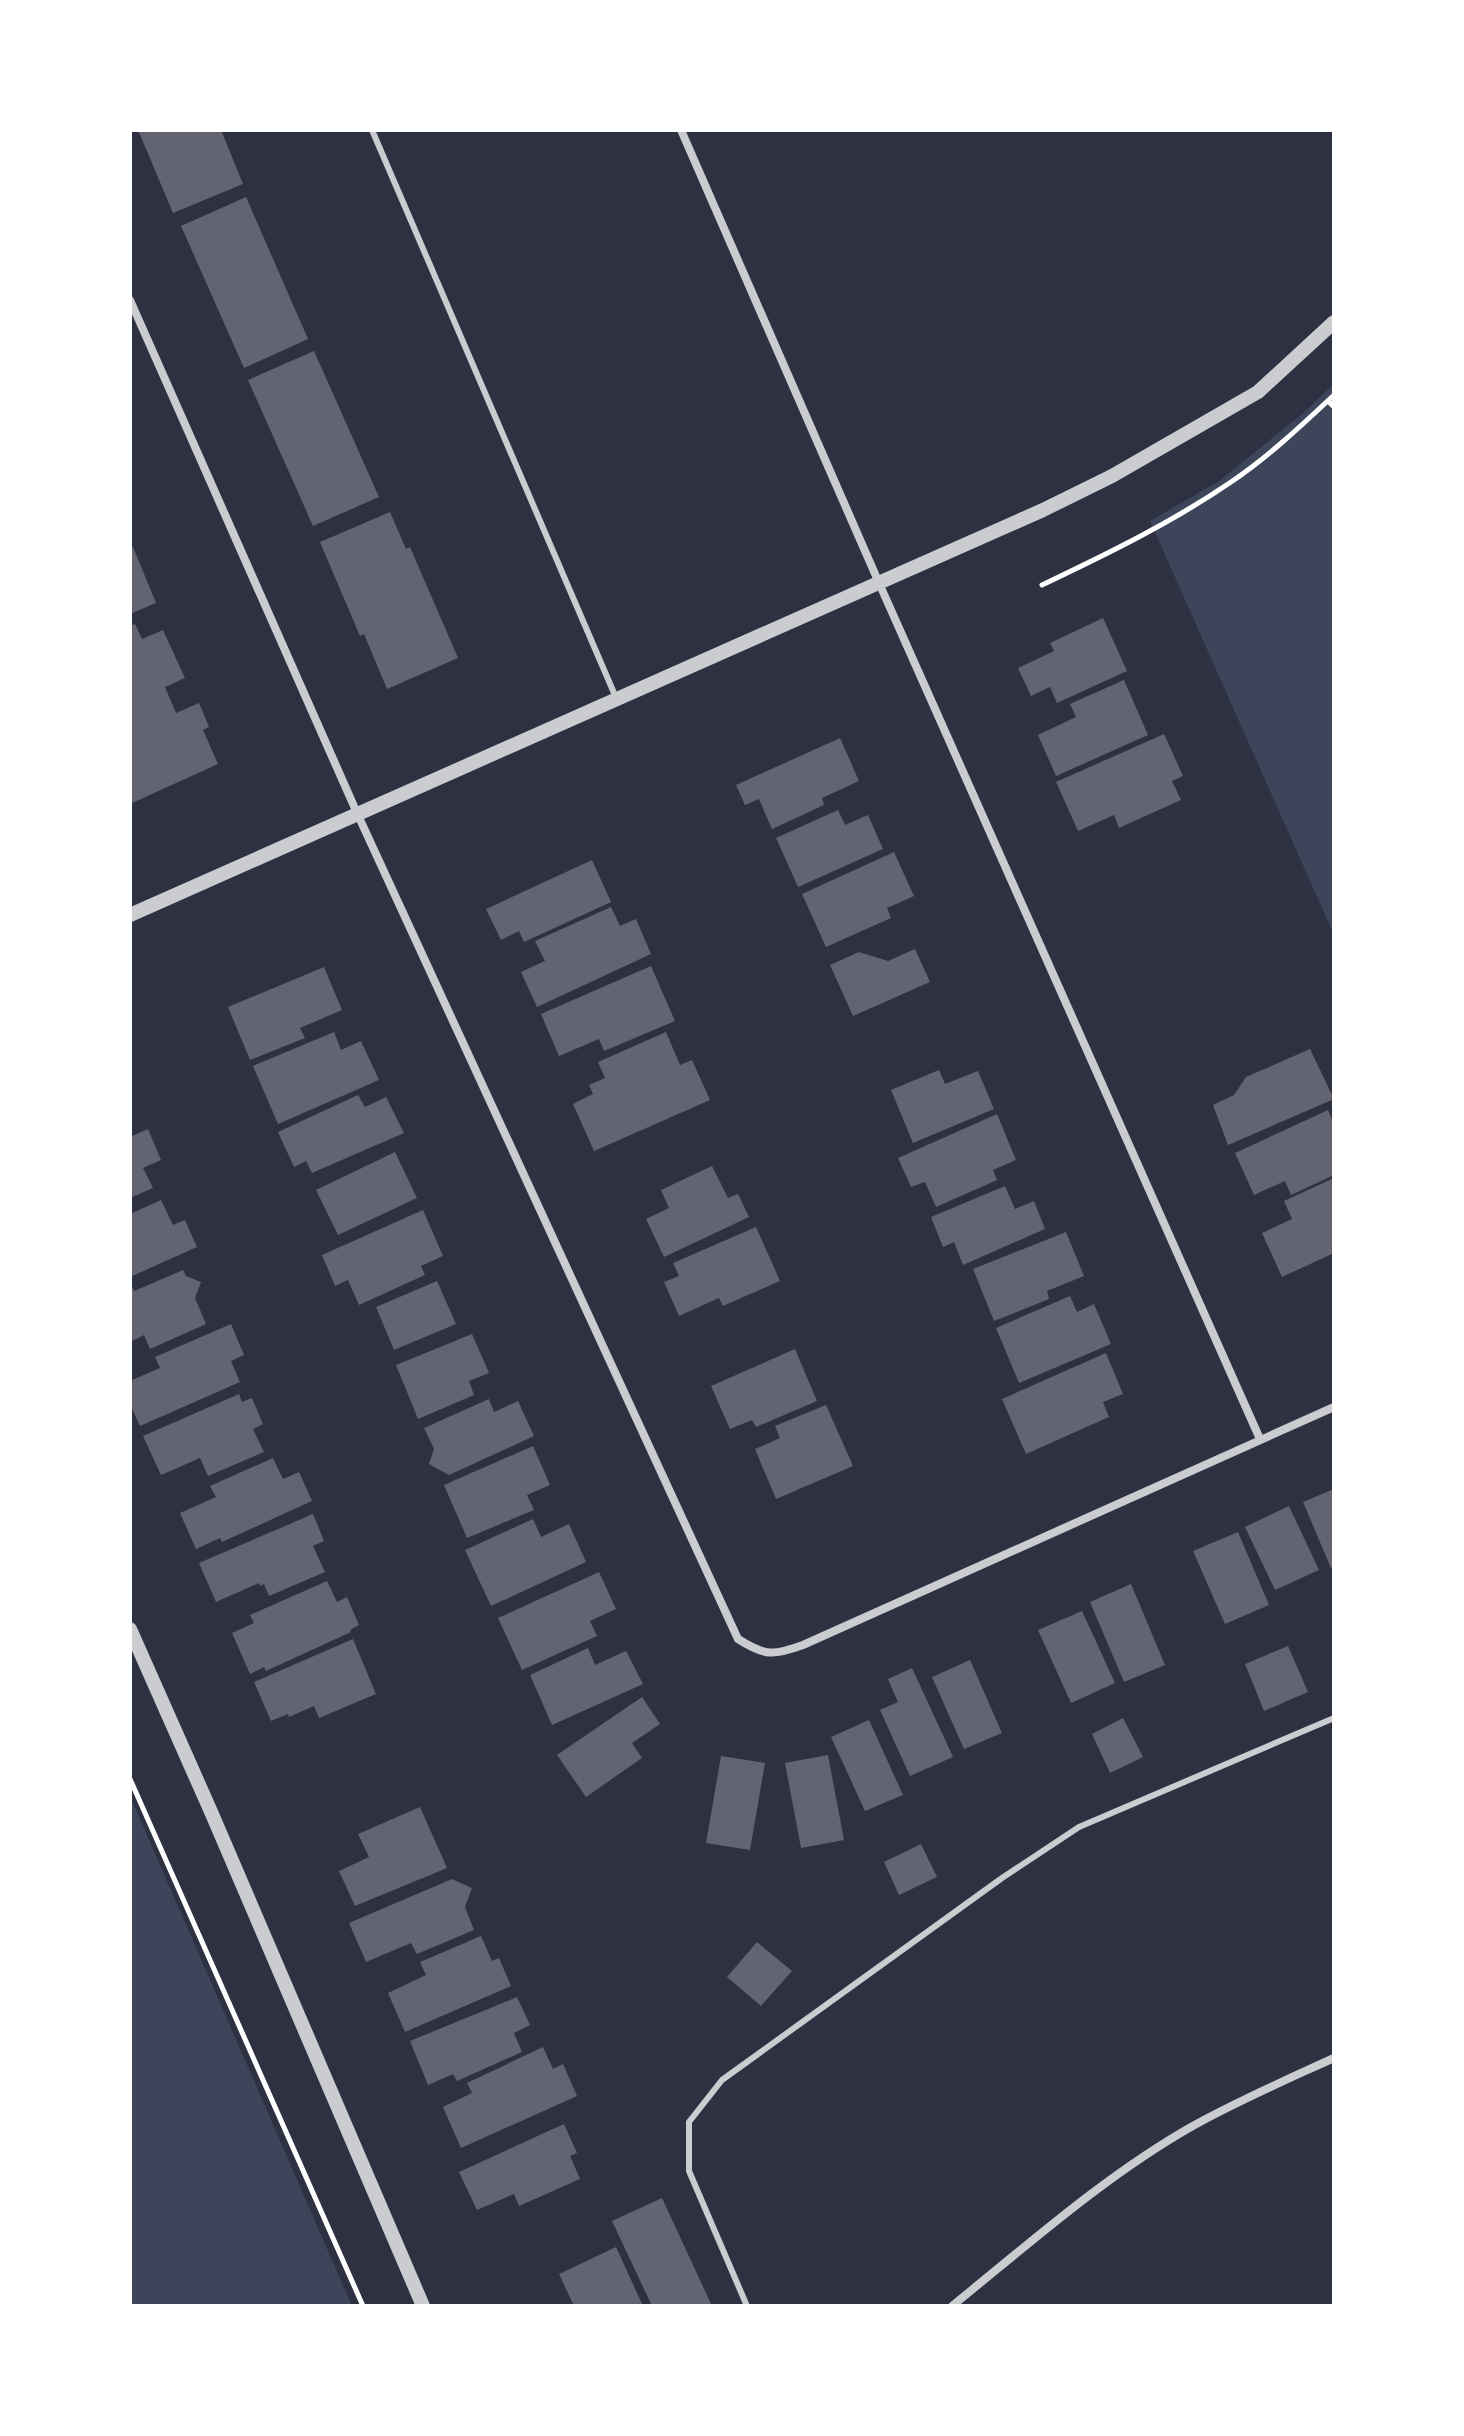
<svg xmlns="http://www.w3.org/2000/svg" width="1464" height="2436" viewBox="0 0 1464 2436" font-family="'Work Sans',sans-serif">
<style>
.green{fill:#3c4559}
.building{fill:#626471}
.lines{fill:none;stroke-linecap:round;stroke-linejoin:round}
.path{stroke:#fff;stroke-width:5}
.service{stroke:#caccd0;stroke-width:6}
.minor{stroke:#caccd0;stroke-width:8}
.tertiary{stroke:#caccd0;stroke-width:14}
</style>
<rect width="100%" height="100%" fill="#2d3142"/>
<!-- green -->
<path class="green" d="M 1334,384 L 1334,935 L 1150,521 L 1219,481 L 1302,414 Z
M 130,1796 L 352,2306 L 130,2306 Z"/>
<!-- building -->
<path class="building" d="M 138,130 L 221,130 L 243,184 L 173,213 Z
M 246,197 L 308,339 L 244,368 L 181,226 Z
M 314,351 L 379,497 L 313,526 L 248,380 Z
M 390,512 L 406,549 L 410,547 L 458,658 L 387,689 L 364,634 L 360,636 L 320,542 Z
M 133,547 L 156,603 L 130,614 L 130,548 Z
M 1103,618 L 1127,671 L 1057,703 L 1050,687 L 1031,696 L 1018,668 L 1054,651 L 1050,643 Z
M 135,624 L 142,639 L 163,630 L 185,678 L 165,687 L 176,713 L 199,703 L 209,727 L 203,730 L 218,764 L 130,804 L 130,626 Z
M 1124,680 L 1148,735 L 1056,776 L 1038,735 L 1076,717 L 1070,704 Z
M 1164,734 L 1183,776 L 1172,781 L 1181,800 L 1119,828 L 1114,815 L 1078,831 L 1056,782 Z
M 840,738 L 859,781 L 822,798 L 824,805 L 772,829 L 759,799 L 745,805 L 736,785 Z
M 838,810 L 845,825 L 868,815 L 883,849 L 798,887 L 776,838 Z
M 894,852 L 914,896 L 887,908 L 891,918 L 826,947 L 802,894 Z
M 592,860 L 611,902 L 524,942 L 519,931 L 501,940 L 486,909 Z
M 611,907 L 620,926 L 636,919 L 651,954 L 537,1007 L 521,972 L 545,961 L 535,941 Z
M 915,949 L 930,982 L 853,1016 L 830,965 L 859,952 L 888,961 Z
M 651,966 L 675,1021 L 604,1051 L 599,1039 L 559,1056 L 541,1014 Z
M 324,967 L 342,1010 L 300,1028 L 305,1038 L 250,1060 L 228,1007 Z
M 334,1032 L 341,1050 L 361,1041 L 379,1080 L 278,1124 L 253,1066 Z
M 666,1032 L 680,1065 L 692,1060 L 710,1100 L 594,1151 L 573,1104 L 593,1094 L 589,1085 L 605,1078 L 598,1062 Z
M 1310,1049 L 1334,1099 L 1228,1145 L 1213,1105 L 1234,1095 L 1246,1077 Z
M 939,1070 L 945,1084 L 978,1071 L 994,1109 L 913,1143 L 891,1090 Z
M 358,1095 L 365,1107 L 386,1097 L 404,1133 L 312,1173 L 306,1161 L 294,1167 L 278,1132 Z
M 1328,1110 L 1334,1124 L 1334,1175 L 1291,1195 L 1285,1181 L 1254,1195 L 1235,1153 Z
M 997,1114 L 1016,1160 L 993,1170 L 997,1180 L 936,1207 L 925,1182 L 911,1187 L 898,1158 Z
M 148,1129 L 161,1160 L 143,1168 L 153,1188 L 130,1198 L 130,1137 Z
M 395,1152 L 417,1198 L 338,1235 L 316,1190 Z
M 712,1166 L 728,1198 L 738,1194 L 749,1217 L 664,1257 L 646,1219 L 669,1208 L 661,1190 Z
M 1334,1178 L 1334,1253 L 1282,1277 L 1262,1233 L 1292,1219 L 1284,1201 Z
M 1005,1186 L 1015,1209 L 1034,1201 L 1045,1229 L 963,1265 L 954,1242 L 943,1247 L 931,1217 Z
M 161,1200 L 173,1225 L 185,1220 L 197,1247 L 130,1277 L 130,1214 Z
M 423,1210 L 443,1256 L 421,1266 L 425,1275 L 359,1305 L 348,1280 L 335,1286 L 322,1255 Z
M 756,1227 L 780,1281 L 723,1306 L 719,1298 L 679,1316 L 664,1282 L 679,1276 L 673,1263 Z
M 1066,1232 L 1084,1276 L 1047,1291 L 1049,1299 L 994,1321 L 973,1269 Z
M 183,1270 L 186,1276 L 201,1282 L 195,1298 L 206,1324 L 150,1349 L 144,1335 L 130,1342 L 130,1289 L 133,1288 L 134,1291 Z
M 437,1281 L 456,1324 L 394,1350 L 376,1307 Z
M 1070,1296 L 1077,1312 L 1094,1304 L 1111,1344 L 1019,1383 L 996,1328 Z
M 231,1324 L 244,1355 L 231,1361 L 240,1382 L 140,1426 L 130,1404 L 130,1381 L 160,1368 L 155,1357 Z
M 472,1334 L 489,1373 L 469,1381 L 474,1395 L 418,1419 L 396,1365 Z
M 795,1349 L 817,1401 L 756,1427 L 752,1420 L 730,1429 L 711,1386 Z
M 1106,1353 L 1123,1394 L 1103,1402 L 1109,1417 L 1026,1454 L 1002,1399 Z
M 239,1394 L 242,1402 L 252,1398 L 263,1424 L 253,1429 L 264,1452 L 208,1476 L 200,1458 L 161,1475 L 143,1436 Z
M 489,1399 L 494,1412 L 518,1401 L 534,1436 L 449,1475 L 429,1464 L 434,1449 L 424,1428 Z
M 826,1405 L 853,1466 L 776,1499 L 755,1449 L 780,1438 L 775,1426 Z
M 533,1446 L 550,1485 L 527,1495 L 534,1510 L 467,1538 L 444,1485 Z
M 273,1458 L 283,1479 L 299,1472 L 312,1501 L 222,1542 L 220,1538 L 196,1549 L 180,1513 L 216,1497 L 210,1486 Z
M 1334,1489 L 1334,1567 L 1331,1568 L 1303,1502 Z
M 1289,1506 L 1319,1570 L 1275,1590 L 1245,1527 Z
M 313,1514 L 324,1541 L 313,1546 L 325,1572 L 269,1596 L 264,1584 L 260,1586 L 259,1583 L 216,1602 L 199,1563 Z
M 533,1519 L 541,1537 L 569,1524 L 586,1562 L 491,1606 L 465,1550 Z
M 1238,1532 L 1269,1605 L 1225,1624 L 1193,1551 Z
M 599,1572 L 616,1609 L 590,1621 L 597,1636 L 522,1670 L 498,1618 Z
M 327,1581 L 337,1602 L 347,1597 L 359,1625 L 350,1630 L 351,1632 L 266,1671 L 264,1667 L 250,1674 L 232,1633 L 254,1623 L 250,1615 Z
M 1131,1584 L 1165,1665 L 1124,1682 L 1090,1602 Z
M 1082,1611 L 1115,1683 L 1071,1703 L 1038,1630 Z
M 353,1639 L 376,1694 L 319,1718 L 314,1706 L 289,1717 L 288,1714 L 271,1721 L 254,1682 Z
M 1288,1646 L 1308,1692 L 1264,1711 L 1245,1664 Z
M 588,1648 L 595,1665 L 626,1651 L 643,1684 L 552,1725 L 530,1675 Z
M 970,1660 L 1002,1733 L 964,1749 L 932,1677 Z
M 912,1668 L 953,1757 L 910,1776 L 880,1710 L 898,1702 L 888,1679 Z
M 642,1697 L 660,1724 L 632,1743 L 642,1758 L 586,1797 L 557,1755 Z
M 1123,1718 L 1143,1757 L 1110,1773 L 1092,1734 Z
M 869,1720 L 903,1795 L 865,1811 L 831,1737 Z
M 828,1755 L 844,1840 L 801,1848 L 785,1763 Z
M 721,1756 L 765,1763 L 750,1850 L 706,1843 Z
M 420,1807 L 447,1868 L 355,1906 L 339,1871 L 369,1857 L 358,1834 Z
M 921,1844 L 937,1877 L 899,1895 L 884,1862 Z
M 452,1879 L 472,1888 L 465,1907 L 474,1930 L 417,1954 L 411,1943 L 366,1962 L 349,1923 Z
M 481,1936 L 492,1961 L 499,1958 L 511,1986 L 405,2032 L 388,1993 L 426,1975 L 420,1962 Z
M 757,1942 L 792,1971 L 761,2006 L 727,1977 Z
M 517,1997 L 530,2025 L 514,2033 L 522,2052 L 457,2081 L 453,2074 L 428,2085 L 410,2041 Z
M 543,2047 L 553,2069 L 563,2064 L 577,2096 L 461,2148 L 443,2107 L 472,2093 L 467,2083 Z
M 564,2124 L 577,2153 L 570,2156 L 580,2179 L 519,2206 L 514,2194 L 477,2210 L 459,2172 Z
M 662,2198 L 712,2306 L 652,2306 L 612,2221 Z
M 616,2247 L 643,2306 L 574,2306 L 559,2274 Z"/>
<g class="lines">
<!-- path -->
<path class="path" d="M 1328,401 L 1334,407
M 1042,585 C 1107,554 1171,523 1231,482 C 1268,457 1301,426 1334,395
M 130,1779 L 363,2306"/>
<!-- service -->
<path class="service" d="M 372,130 L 617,700
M 747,2306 L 689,2171 L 689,2122 L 722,2080 L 1002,1878 L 1079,1827 L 1334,1718"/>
<!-- minor -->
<path class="minor" d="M 681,130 L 879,583 L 1260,1439
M 130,300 L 357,813 L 738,1639 C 765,1656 773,1656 803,1645 L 1334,1407
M 952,2306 C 1029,2244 1105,2176 1191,2127 C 1237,2101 1286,2080 1334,2058"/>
<!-- tertiary -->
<path class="tertiary" d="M 130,915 L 1043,510 L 1112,476 L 1258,392 L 1334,322
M 130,1629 L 212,1814 L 423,2306"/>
</g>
<!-- border -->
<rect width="1464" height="2436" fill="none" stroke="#ffffff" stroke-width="264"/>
</svg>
